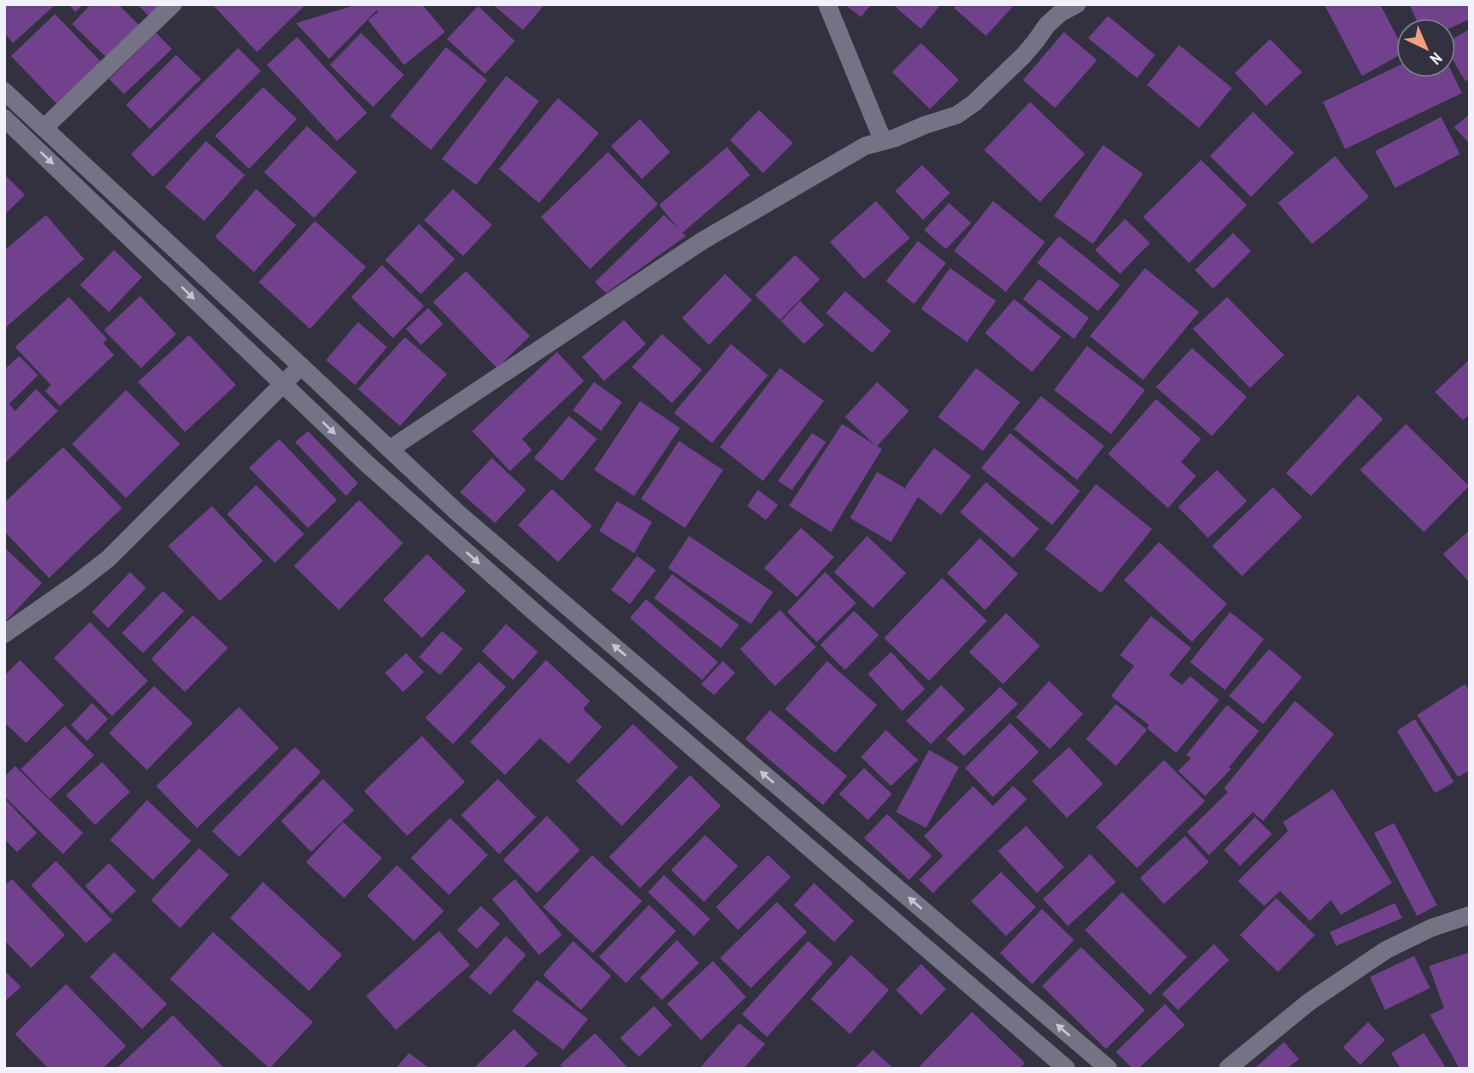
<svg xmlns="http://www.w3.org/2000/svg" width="1474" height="1073" viewBox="0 0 1474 1073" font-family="'PT Sans Narrow',sans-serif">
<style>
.building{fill:#72418e}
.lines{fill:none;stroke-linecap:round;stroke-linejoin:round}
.minor{stroke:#747284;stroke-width:18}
.tertiary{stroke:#747284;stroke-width:18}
.oneway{fill:#c5c5d1}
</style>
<rect width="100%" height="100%" fill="#333140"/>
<!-- building -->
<path class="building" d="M 4,4 L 56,4 L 13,43 L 4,33 Z
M 69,4 L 84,4 L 75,12 Z
M 91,4 L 118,4 L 139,25 L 107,58 L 72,24 Z
M 137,4 L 165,4 L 151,18 Z
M 212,4 L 306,4 L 257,52 Z
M 359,4 L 422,4 L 445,32 L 404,65 L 368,20 L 378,12 L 377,10 L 329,59 L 296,23 Z
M 492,4 L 545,4 L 523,30 Z
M 844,4 L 871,4 L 861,17 Z
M 892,4 L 941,4 L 921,29 Z
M 957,4 L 1015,4 L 986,36 L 954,8 Z
M 1324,4 L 1380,4 L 1405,52 L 1362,76 Z
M 1409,4 L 1470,4 L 1470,19 L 1444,31 L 1444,30 L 1421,30 Z
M 478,6 L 515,41 L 485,74 L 447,39 Z
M 55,14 L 101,62 L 57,104 L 11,56 Z
M 1108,16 L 1155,55 L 1137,78 L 1088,38 Z
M 1470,29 L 1470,79 L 1465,81 L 1444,44 Z
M 1064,32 L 1097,60 L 1055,108 L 1023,80 Z
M 156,33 L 172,49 L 124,94 L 109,79 Z
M 361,33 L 404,75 L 373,107 L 330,65 Z
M 297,37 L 367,113 L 337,141 L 267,65 Z
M 1270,39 L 1302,72 L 1266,106 L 1235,73 Z
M 921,43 L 959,80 L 930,109 L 892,72 Z
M 1179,45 L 1232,88 L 1199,128 L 1147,85 Z
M 446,47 L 487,80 L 431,150 L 390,116 Z
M 238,48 L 261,71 L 153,177 L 131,154 Z
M 176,55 L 201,79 L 150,129 L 126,105 Z
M 1444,56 L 1462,93 L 1345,149 L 1323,102 L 1408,61 L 1408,66 L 1444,66 Z
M 506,76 L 539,101 L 476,185 L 442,159 Z
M 263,87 L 297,119 L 249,169 L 215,136 Z
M 558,98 L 599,133 L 539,203 L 499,169 Z
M 1030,102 L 1085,154 L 1040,202 L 984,150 Z
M 759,110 L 793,143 L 763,173 L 730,140 Z
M 1253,112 L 1294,153 L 1251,197 L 1210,156 Z
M 1470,114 L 1470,144 L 1454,127 Z
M 1441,117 L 1460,154 L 1395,188 L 1375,151 Z
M 640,119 L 670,152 L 642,179 L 611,146 Z
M 307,126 L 357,172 L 314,218 L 264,172 Z
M 206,141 L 245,175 L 204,221 L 165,187 Z
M 1103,145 L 1143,174 L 1093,244 L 1054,216 Z
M 727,147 L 750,175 L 682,233 L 659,205 Z
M 608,152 L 658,204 L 590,269 L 541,217 Z
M 1335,156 L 1369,197 L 1312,244 L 1278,203 Z
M 1201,160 L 1247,205 L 1189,263 L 1143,217 Z
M 922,165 L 950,193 L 923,220 L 895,191 Z
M 4,174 L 25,195 L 4,215 Z
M 256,189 L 296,225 L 254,272 L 215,237 Z
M 453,189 L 492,225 L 463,256 L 424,220 Z
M 876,201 L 910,238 L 864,279 L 830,242 Z
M 993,201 L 1045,242 L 1006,292 L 954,251 Z
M 949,203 L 971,223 L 946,249 L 924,230 Z
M 46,215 L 84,259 L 5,328 L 5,250 Z
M 664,215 L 686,236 L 606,293 L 595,282 Z
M 1125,219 L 1150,243 L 1120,274 L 1095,250 Z
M 315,221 L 366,267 L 310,329 L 259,282 Z
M 419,224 L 455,259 L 421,294 L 385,260 Z
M 1233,233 L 1251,251 L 1213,289 L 1195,270 Z
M 1059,236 L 1120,285 L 1098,311 L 1037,263 Z
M 918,241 L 946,263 L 914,304 L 886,281 Z
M 114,250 L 142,277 L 109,312 L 80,285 Z
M 795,255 L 820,279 L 780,320 L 755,295 Z
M 382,265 L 424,306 L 393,338 L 351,297 Z
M 950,268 L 996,301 L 967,342 L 921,309 Z
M 1145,268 L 1199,312 L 1143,380 L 1090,336 Z
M 466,271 L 530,336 L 497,368 L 433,302 Z
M 725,274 L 752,300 L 709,345 L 682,318 Z
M 1039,279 L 1089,318 L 1074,339 L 1023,299 Z
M 845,291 L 891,331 L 872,353 L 826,313 Z
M 140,296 L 176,334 L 141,368 L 104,330 Z
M 69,297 L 107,339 L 103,343 L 114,355 L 60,406 L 45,391 L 51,385 L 15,347 Z
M 1227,297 L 1284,355 L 1250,388 L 1193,329 Z
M 1014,299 L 1061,337 L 1032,372 L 985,333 Z
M 800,301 L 824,325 L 804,344 L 781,321 Z
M 428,308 L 443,324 L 421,345 L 406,329 Z
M 624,320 L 646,344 L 604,381 L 582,357 Z
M 358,322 L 387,347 L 355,385 L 326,360 Z
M 662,334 L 702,370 L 672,403 L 632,367 Z
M 189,335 L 236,385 L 185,432 L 138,382 Z
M 405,337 L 447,374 L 400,426 L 358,389 Z
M 731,344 L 768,375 L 712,443 L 674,413 Z
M 1087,346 L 1145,390 L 1111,434 L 1054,390 Z
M 1192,348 L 1247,397 L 1212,436 L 1156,387 Z
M 557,352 L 584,381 L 522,439 L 532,450 L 510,471 L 472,431 Z
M 19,356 L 38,375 L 9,404 L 15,411 L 36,389 L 58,411 L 4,464 L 4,370 Z
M 1470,359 L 1470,414 L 1463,420 L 1435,392 Z
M 780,368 L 824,401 L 763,481 L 720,447 Z
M 976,368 L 1020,402 L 983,451 L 938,417 Z
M 594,382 L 622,402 L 601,431 L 573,410 Z
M 877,382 L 909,411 L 877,446 L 882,449 L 831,532 L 789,506 L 842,424 L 875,445 L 845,417 Z
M 126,390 L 180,444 L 126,498 L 72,444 Z
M 1358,395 L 1383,419 L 1311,496 L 1286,473 Z
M 1041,396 L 1104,446 L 1077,480 L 1014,429 Z
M 1156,399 L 1201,439 L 1181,462 L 1196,476 L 1168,508 L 1108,454 Z
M 640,401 L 680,428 L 634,496 L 594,470 Z
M 569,416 L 597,439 L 562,481 L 534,458 Z
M 1406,424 L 1469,486 L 1424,532 L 1360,470 Z
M 308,431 L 358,483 L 346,496 L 295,442 Z
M 812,433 L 826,442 L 792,490 L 778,481 Z
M 1010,433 L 1080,491 L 1052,525 L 981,468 Z
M 279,439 L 337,500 L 308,528 L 249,468 Z
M 679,441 L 723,470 L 685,528 L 641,499 Z
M 63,447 L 122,508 L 49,578 L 4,531 L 4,503 Z
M 934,448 L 971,476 L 941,515 L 918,497 L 891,542 L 850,518 L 877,472 L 910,491 L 905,487 Z
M 492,458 L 526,490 L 495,523 L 460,492 Z
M 1217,470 L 1247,501 L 1208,538 L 1178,507 Z
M 986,482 L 1039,529 L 1013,558 L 960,512 Z
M 1096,484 L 1152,529 L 1101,593 L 1045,549 Z
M 256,485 L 304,534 L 275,563 L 227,514 Z
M 1273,487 L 1302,517 L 1242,576 L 1212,546 Z
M 552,489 L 592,526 L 558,562 L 518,525 Z
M 758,490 L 778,505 L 766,520 L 747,506 Z
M 359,500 L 403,543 L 339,610 L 294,566 Z
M 617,501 L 652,522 L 634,553 L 599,531 Z
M 212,506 L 263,561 L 220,601 L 168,546 Z
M 801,528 L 834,557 L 797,597 L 764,568 Z
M 1470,530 L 1470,583 L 1443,554 Z
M 689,536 L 773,592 L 751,624 L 668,568 Z
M 867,536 L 906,573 L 873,608 L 834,572 Z
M 980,538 L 1018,574 L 985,610 L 947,573 Z
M 1159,542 L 1227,604 L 1192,642 L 1124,580 Z
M 4,547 L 42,583 L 4,623 Z
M 427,554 L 466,591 L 422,638 L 383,600 Z
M 637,556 L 656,570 L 630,604 L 611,590 Z
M 130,572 L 146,588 L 108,628 L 92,612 Z
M 825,572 L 856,603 L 817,642 L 787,612 Z
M 672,574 L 739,625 L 721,648 L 654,598 Z
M 942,578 L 987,621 L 929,681 L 884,638 Z
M 163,591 L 184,611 L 143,653 L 122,633 Z
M 646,599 L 718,662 L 702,680 L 630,618 Z
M 780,610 L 816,647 L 775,686 L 740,649 Z
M 854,611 L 879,635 L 845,670 L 820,645 Z
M 1230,612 L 1264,639 L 1225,690 L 1190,662 Z
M 1006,613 L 1040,646 L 1003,684 L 969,652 Z
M 193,615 L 228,648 L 185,692 L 151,659 Z
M 1151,616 L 1191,648 L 1169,675 L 1182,685 L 1190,676 L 1219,700 L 1176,753 L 1147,728 L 1149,725 L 1111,696 L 1134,666 L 1120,655 Z
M 90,622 L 148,681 L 112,716 L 54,658 Z
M 506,624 L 538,652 L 513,680 L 482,651 Z
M 442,631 L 463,649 L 440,675 L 419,657 Z
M 1269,649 L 1302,677 L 1263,724 L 1229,696 Z
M 891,652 L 925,689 L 902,711 L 868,674 Z
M 406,653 L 424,672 L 403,692 L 385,673 Z
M 20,660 L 64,705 L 26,743 L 4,722 L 4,676 Z
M 546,660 L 590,701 L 583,709 L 602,727 L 569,764 L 540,738 L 505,775 L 470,742 Z
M 723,661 L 735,673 L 714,695 L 701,684 Z
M 827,661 L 877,705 L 835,753 L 785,709 Z
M 479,662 L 506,687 L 453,744 L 425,718 Z
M 1049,681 L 1083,714 L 1050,749 L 1016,717 Z
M 1465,684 L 1470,691 L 1470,770 L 1458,777 L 1417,715 Z
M 941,685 L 965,709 L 931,744 L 906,721 Z
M 154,686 L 193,723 L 147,770 L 109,733 Z
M 1000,687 L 1018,704 L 964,756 L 946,739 Z
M 1295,701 L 1334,734 L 1263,821 L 1253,812 L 1209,855 L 1187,832 L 1228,792 L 1224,788 Z
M 92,703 L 108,719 L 87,741 L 71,725 Z
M 1116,704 L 1147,730 L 1116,766 L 1086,739 Z
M 1227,705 L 1259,731 L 1229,767 L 1231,769 L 1205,796 L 1178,771 L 1191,758 L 1186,755 Z
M 239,707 L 279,748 L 197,828 L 156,786 Z
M 770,710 L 847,776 L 823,805 L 745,739 Z
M 1415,719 L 1454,782 L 1435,793 L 1397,731 Z
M 1010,723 L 1039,752 L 993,797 L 965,768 Z
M 633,724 L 678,767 L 622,826 L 576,781 Z
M 65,726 L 94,755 L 50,799 L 21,769 Z
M 886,730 L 918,760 L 891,786 L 861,757 Z
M 422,736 L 465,782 L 407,836 L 364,791 Z
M 295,747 L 321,772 L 239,857 L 212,831 Z
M 1069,747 L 1103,784 L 1067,818 L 1032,781 Z
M 929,750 L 959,767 L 926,828 L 896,812 Z
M 1164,760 L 1205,801 L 1137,868 L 1096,827 Z
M 102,762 L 130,792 L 95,825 L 66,795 Z
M 15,766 L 83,833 L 63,854 L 4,796 L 4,777 Z
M 864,768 L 892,794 L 868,820 L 839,794 Z
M 690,775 L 721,806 L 640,888 L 609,857 Z
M 323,779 L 354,810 L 311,852 L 281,821 Z
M 498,779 L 536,817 L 499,854 L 461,815 Z
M 973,786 L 993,806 L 1013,786 L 1027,799 L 933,893 L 919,880 L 943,856 L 924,836 Z
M 1333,789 L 1392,883 L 1341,915 L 1331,900 L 1310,921 L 1280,891 L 1264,906 L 1238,881 L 1288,831 L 1283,822 Z
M 5,799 L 37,833 L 17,852 L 5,840 Z
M 147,800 L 191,841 L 153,880 L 110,840 Z
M 887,814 L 932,856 L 909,880 L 864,838 Z
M 547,816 L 580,850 L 537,893 L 503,860 Z
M 1255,817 L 1272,834 L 1240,866 L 1224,850 Z
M 450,818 L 488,855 L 449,895 L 411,858 Z
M 343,822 L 382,858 L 344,898 L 306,862 Z
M 1394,823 L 1437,905 L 1417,916 L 1374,833 Z
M 1026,826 L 1064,867 L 1037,893 L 998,851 Z
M 705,835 L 738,866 L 704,902 L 671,870 Z
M 1185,836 L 1209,862 L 1164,904 L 1140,878 Z
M 199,848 L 229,875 L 180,928 L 151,900 Z
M 1090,854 L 1116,882 L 1068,926 L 1043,899 Z
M 592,855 L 642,901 L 593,953 L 543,907 Z
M 768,855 L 791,877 L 738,930 L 716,907 Z
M 56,861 L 112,920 L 86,943 L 31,885 Z
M 109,863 L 136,891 L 112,914 L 85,886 Z
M 397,865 L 444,911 L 414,941 L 367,896 Z
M 1001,872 L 1036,907 L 1006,936 L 971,901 Z
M 664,875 L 710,919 L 694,936 L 648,892 Z
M 12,879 L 65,935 L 31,968 L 4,940 L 4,886 Z
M 515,879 L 562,935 L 539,955 L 492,899 Z
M 263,882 L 342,955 L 309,991 L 230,918 Z
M 814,883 L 854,921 L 834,942 L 794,905 Z
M 1122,892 L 1187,957 L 1150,995 L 1085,930 Z
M 1276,898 L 1315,935 L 1278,972 L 1240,935 Z
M 777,902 L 807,932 L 751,988 L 720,958 Z
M 1395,903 L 1402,918 L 1336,946 L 1330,932 Z
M 649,905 L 676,931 L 626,983 L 599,957 Z
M 481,906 L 500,924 L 477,949 L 457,930 Z
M 1042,909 L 1074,940 L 1032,984 L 1000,953 Z
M 439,931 L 470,965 L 396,1030 L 366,996 Z
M 213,932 L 313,1022 L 270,1068 L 269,1068 L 170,979 Z
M 506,936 L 526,955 L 490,995 L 469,977 Z
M 677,940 L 699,963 L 662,1000 L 640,978 Z
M 573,941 L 611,976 L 581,1010 L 543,975 Z
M 808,941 L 833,963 L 767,1037 L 742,1014 Z
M 1214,944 L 1229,960 L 1178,1010 L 1162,994 Z
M 1081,947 L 1145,1010 L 1106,1049 L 1042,986 Z
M 114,952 L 167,1004 L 142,1029 L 90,977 Z
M 1470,952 L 1470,1068 L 1459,1068 L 1430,1015 L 1444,1008 L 1429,966 Z
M 851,955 L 889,990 L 850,1034 L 811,999 Z
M 1414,956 L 1430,988 L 1385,1010 L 1370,977 Z
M 713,961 L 746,997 L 701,1040 L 667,1004 Z
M 921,964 L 946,989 L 921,1015 L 896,990 Z
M 4,970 L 21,987 L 4,1002 Z
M 537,980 L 588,1019 L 563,1050 L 512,1011 Z
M 66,984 L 126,1046 L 103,1068 L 48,1068 L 15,1034 Z
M 1165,1004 L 1185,1025 L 1139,1068 L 1132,1068 L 1116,1052 Z
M 654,1006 L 672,1025 L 639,1057 L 620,1038 Z
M 972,1012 L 1025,1063 L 1020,1068 L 918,1068 Z
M 173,1015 L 224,1068 L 117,1068 Z
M 1368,1022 L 1385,1040 L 1360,1065 L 1343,1047 Z
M 739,1023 L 765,1044 L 744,1068 L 700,1068 Z
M 514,1029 L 538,1054 L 523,1068 L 474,1068 Z
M 595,1033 L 628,1068 L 564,1068 L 560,1065 Z
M 1424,1033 L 1446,1068 L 1400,1068 L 1391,1053 Z
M 1284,1042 L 1299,1059 L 1288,1068 L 1255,1068 Z
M 873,1050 L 893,1068 L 855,1068 Z
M 409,1053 L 429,1068 L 396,1068 Z"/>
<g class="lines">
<!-- minor -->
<path class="minor" d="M 827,4 L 883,141
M 45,127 L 173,4
M 390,449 L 702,241 L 865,146 L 895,138 L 925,125 L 957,115 L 974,103 L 1023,56 L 1035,42 L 1047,25 L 1059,14 L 1077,4
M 4,634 L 77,583 L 109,558 L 301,366
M 1228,1068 L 1309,1002 L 1386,950 L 1431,928 L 1470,915"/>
<!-- tertiary -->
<path class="tertiary" d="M 4,91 L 301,366 L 460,515 L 1108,1068
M 4,118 L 366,463 L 532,610 L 1066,1068"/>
</g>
<!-- one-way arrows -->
<defs><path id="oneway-solid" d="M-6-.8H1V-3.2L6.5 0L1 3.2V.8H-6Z" transform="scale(1.5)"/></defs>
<g class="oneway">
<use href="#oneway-solid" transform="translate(47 158) rotate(44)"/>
<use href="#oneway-solid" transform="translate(188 293) rotate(44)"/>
<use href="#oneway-solid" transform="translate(329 428) rotate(44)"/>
<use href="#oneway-solid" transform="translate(473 558) rotate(42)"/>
<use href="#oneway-solid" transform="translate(619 650) rotate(-140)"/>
<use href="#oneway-solid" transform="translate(767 777) rotate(-139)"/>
<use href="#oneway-solid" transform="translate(915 903) rotate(-139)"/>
<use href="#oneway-solid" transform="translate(1063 1030) rotate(-139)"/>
</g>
<!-- border -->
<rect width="1474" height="1073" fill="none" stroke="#f1f1fb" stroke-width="12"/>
<!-- north arrow -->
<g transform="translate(1426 48) rotate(136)"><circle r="28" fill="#333140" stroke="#7f7e8b" stroke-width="1.5"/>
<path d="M0-4.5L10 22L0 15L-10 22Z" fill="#f2a080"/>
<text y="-9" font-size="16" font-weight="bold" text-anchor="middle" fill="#f1f1fb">N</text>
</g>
</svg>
